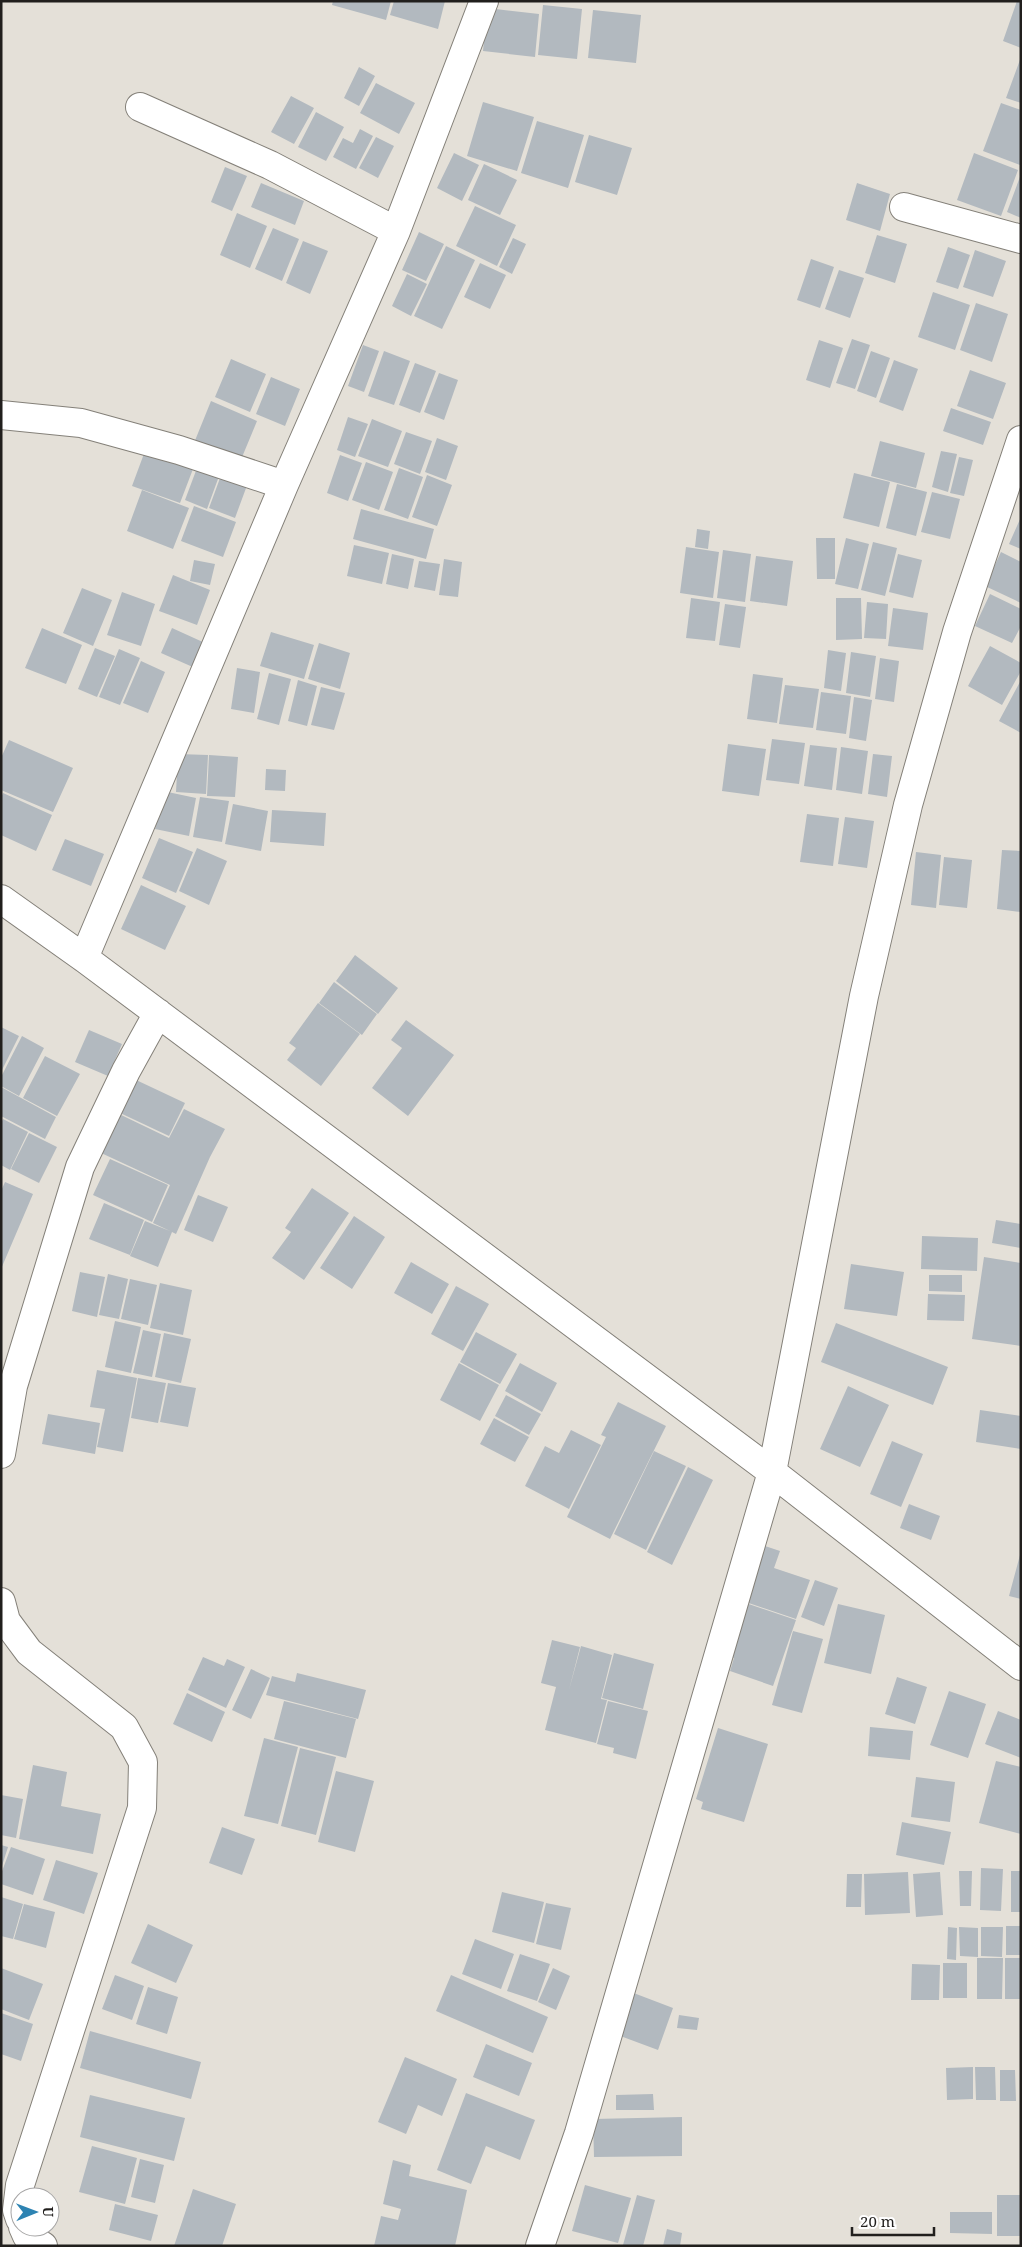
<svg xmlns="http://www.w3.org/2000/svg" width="1022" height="2247" viewBox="0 0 1022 2247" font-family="'Noto Serif',serif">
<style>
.building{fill:#b2b9bf}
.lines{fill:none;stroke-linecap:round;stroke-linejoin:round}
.minor-casing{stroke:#848079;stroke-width:30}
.minor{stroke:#fff;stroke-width:28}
</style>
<rect width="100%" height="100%" fill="#e4e0d8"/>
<!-- building -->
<path class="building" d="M 333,1 L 391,1 L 386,20 L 332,5 Z
M 394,1 L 445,1 L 438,29 L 390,15 Z
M 1017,1 L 1021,1 L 1021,48 L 1003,41 Z
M 543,5 L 582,9 L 577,59 L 538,55 Z
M 487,8 L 539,14 L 535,57 L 483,51 Z
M 593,10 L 641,15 L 636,63 L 588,58 Z
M 1021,57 L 1021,103 L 1006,98 Z
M 359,67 L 375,76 L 359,106 L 344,98 Z
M 376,83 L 415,103 L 399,134 L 360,113 Z
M 291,96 L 314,108 L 294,144 L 271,132 Z
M 483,102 L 534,117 L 517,171 L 467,156 Z
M 1001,103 L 1021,110 L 1020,165 L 983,151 Z
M 316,112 L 344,127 L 326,161 L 298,147 Z
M 537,121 L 584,135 L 568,188 L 521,173 Z
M 360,129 L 373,136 L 356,169 L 333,157 L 343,138 L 353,143 Z
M 589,135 L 632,148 L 617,195 L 575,182 Z
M 376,137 L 394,146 L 378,178 L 359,168 Z
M 454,153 L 479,165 L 462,201 L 437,188 Z
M 974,153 L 1018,170 L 1001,216 L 957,200 Z
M 484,164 L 517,180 L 500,215 L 468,200 Z
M 225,167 L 247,176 L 232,211 L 211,202 Z
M 1021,174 L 1021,218 L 1007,212 Z
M 261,183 L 304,201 L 295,225 L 251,207 Z
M 857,183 L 890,194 L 880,231 L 846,220 Z
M 475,206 L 516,225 L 497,266 L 456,246 Z
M 237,213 L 267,226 L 250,268 L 220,255 Z
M 273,228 L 299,239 L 282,281 L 255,269 Z
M 419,232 L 444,244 L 426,281 L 402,270 Z
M 877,235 L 907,244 L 895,283 L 865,273 Z
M 513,238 L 526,244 L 512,274 L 499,267 Z
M 303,241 L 328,251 L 310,294 L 286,283 Z
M 446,246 L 475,260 L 442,329 L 414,316 Z
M 948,247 L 970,255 L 958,289 L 936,282 Z
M 975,250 L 1006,261 L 993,297 L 963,287 Z
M 811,259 L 834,267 L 820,308 L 797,300 Z
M 480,263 L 506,275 L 490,309 L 464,297 Z
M 839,270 L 864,278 L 850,318 L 825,309 Z
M 407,274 L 427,284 L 411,316 L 392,306 Z
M 933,292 L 970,305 L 955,350 L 918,337 Z
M 976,303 L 1008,314 L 992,362 L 960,350 Z
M 852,339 L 870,345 L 855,389 L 836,383 Z
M 819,340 L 843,348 L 830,388 L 806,380 Z
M 363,345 L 379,351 L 364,392 L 348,386 Z
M 384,351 L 410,361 L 394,405 L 368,396 Z
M 871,351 L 890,358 L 876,398 L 857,391 Z
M 231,359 L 266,374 L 250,412 L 215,397 Z
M 894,360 L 918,369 L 903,411 L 879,402 Z
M 415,363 L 436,371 L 420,413 L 399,405 Z
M 970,370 L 1006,383 L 993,419 L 957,406 Z
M 439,373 L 458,380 L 444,420 L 424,412 Z
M 271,377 L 300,389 L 285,426 L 256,414 Z
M 211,401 L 257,421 L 240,462 L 194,443 Z
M 951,408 L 991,422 L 983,445 L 943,431 Z
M 348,417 L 368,424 L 355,457 L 337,450 Z
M 372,419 L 402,431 L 388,467 L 358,456 Z
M 406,432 L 432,441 L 420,474 L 394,464 Z
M 437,438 L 458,446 L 446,480 L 425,472 Z
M 880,441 L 925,453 L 916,488 L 871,476 Z
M 145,451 L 193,469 L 180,503 L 132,486 Z
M 941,451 L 957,454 L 948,492 L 932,487 Z
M 340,455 L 362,463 L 348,501 L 327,493 Z
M 959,457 L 973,460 L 964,496 L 950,493 Z
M 200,460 L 222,468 L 207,509 L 185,500 Z
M 366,462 L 393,472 L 379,510 L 352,500 Z
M 399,468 L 423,477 L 408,519 L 384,510 Z
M 223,470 L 249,480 L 235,518 L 209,508 Z
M 854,473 L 890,482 L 879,527 L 843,518 Z
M 427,475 L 452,485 L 437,526 L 412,517 Z
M 897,484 L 927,492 L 916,536 L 886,528 Z
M 142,490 L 189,508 L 173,549 L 127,531 Z
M 932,492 L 960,499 L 950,539 L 921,532 Z
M 194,506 L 236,522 L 223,557 L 181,541 Z
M 361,509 L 434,529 L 426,559 L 353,539 Z
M 1021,517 L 1021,549 L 1009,544 Z
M 697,529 L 710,531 L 708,549 L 695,547 Z
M 816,538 L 835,538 L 835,579 L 817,579 Z
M 846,538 L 869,544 L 858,589 L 835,584 Z
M 873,542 L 897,548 L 885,596 L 861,590 Z
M 354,545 L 389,553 L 382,584 L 347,576 Z
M 686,547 L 719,552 L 713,598 L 680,593 Z
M 723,550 L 751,554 L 745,602 L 717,598 Z
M 1001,552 L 1021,562 L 1021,603 L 985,586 Z
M 392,554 L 414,559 L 408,589 L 386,584 Z
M 898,554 L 922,560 L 913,598 L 889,592 Z
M 756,556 L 793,561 L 787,606 L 750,601 Z
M 444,559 L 462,562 L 458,597 L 439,595 Z
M 194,560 L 215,564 L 210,585 L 190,581 Z
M 419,561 L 440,564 L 435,591 L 414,587 Z
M 173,575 L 210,590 L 197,625 L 159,611 Z
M 82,588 L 112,600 L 93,646 L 63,633 Z
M 122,592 L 155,604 L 141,646 L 107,635 Z
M 990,594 L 1021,609 L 1021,626 L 1012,643 L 975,626 Z
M 691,598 L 720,602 L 715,641 L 686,638 Z
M 836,598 L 861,598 L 862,639 L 836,640 Z
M 867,602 L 888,604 L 886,639 L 864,638 Z
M 725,604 L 746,607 L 740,648 L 719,645 Z
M 893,608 L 928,613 L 923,650 L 888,646 Z
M 42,628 L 82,645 L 66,684 L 25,668 Z
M 172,628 L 205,643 L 195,668 L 161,653 Z
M 271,632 L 314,645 L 304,679 L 260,666 Z
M 319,643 L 350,653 L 340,689 L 308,679 Z
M 990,646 L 1021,663 L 1021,671 L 1002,705 L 968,686 Z
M 95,648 L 115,656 L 97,697 L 78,689 Z
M 119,649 L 140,658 L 120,705 L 99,697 Z
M 828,650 L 846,653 L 841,691 L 824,688 Z
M 851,652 L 876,656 L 870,697 L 846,693 Z
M 880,658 L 899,661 L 894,702 L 875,699 Z
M 141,661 L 165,672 L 148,713 L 123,703 Z
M 237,668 L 260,672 L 254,713 L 231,709 Z
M 269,673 L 291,679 L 279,725 L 257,719 Z
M 753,674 L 783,678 L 777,723 L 747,719 Z
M 298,680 L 317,686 L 307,726 L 288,721 Z
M 1021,680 L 1021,733 L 999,721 Z
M 785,685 L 819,689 L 813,728 L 779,724 Z
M 321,687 L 345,693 L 334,730 L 311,725 Z
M 821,692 L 851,696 L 846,734 L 816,730 Z
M 854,697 L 872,700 L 866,741 L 849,738 Z
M 772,739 L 805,743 L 799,784 L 766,780 Z
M 9,740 L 73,768 L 53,812 L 1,790 L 1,758 Z
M 728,744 L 766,749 L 759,796 L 722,791 Z
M 810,745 L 837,748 L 832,790 L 804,786 Z
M 841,747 L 868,751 L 862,794 L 836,790 Z
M 178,754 L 208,755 L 206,794 L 176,792 Z
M 873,754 L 892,756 L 887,797 L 868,794 Z
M 209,755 L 238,757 L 235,797 L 207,796 Z
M 266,769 L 286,770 L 285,791 L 265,790 Z
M 163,791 L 196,798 L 189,836 L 155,829 Z
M 3,793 L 52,815 L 36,851 L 1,835 L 1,798 Z
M 200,797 L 229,801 L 222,842 L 193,837 Z
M 233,804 L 268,811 L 261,851 L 225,844 Z
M 272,810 L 326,813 L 324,846 L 270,842 Z
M 807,814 L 839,818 L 833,866 L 800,862 Z
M 845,817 L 874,821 L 867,868 L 838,864 Z
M 159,838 L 193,852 L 176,893 L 142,878 Z
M 65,839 L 104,854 L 91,886 L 52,870 Z
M 197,848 L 227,861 L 209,905 L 179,891 Z
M 1002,850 L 1021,851 L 1021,912 L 997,909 Z
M 916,852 L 941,855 L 936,908 L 911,905 Z
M 944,857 L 972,860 L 967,908 L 939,905 Z
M 141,885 L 186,906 L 165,950 L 121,929 Z
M 355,955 L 398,988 L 378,1014 L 336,981 Z
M 334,982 L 377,1014 L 362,1035 L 319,1003 Z
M 318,1003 L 360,1034 L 321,1086 L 287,1060 L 296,1048 L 289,1043 Z
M 406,1020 L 454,1055 L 408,1116 L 372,1088 L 402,1048 L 391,1040 Z
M 1,1027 L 19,1036 L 1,1072 Z
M 89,1030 L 122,1044 L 108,1076 L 75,1062 Z
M 22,1036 L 44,1048 L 19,1096 L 1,1086 L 1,1077 Z
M 45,1056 L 80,1074 L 57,1116 L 23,1098 Z
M 134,1079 L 185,1103 L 169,1136 L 118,1112 Z
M 1,1087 L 56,1117 L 45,1139 L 1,1116 Z
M 184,1109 L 225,1129 L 210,1157 L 176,1234 L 172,1232 L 158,1267 L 130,1256 L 145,1221 L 170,1231 L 153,1223 L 170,1185 L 99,1152 L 117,1113 L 169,1138 Z
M 3,1119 L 28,1132 L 10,1170 L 1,1165 L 1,1123 Z
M 29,1133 L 57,1147 L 39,1183 L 11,1169 Z
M 110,1159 L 168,1185 L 152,1222 L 93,1195 Z
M 5,1182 L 33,1194 L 1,1269 L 1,1191 Z
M 312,1188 L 349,1213 L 304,1280 L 272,1258 L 291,1232 L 285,1228 Z
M 198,1195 L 228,1207 L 213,1242 L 184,1230 Z
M 104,1203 L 144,1220 L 130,1255 L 89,1239 Z
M 354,1216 L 385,1237 L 352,1289 L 320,1268 Z
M 996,1220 L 1021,1224 L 1021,1248 L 992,1243 Z
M 922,1236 L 978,1238 L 977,1271 L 921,1269 Z
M 984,1257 L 1021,1263 L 1021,1346 L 972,1339 Z
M 411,1262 L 449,1284 L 432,1314 L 394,1293 Z
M 851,1264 L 904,1272 L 897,1316 L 844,1309 Z
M 80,1272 L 105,1277 L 97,1317 L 72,1311 Z
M 108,1274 L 128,1279 L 119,1319 L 99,1315 Z
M 929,1275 L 962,1275 L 962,1292 L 929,1291 Z
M 130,1279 L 157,1285 L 148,1325 L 121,1319 Z
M 160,1283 L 192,1290 L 183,1335 L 150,1328 Z
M 456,1286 L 489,1304 L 463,1351 L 431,1334 Z
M 928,1294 L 965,1295 L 964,1321 L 927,1320 Z
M 115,1321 L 141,1327 L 131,1373 L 105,1367 Z
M 836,1323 L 948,1367 L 933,1405 L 821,1362 Z
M 143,1330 L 161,1334 L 152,1377 L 133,1373 Z
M 476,1332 L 517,1354 L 500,1384 L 460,1362 Z
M 164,1333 L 191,1339 L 181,1383 L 155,1377 Z
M 459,1363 L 499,1385 L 480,1421 L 440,1400 Z
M 520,1363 L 557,1383 L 542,1412 L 505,1391 Z
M 97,1370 L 137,1378 L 123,1452 L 97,1447 L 105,1409 L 90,1407 Z
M 138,1378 L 166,1383 L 158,1423 L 131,1418 Z
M 168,1383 L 196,1388 L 188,1427 L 160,1422 Z
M 848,1386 L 889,1405 L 860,1467 L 820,1449 Z
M 506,1395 L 541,1414 L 529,1435 L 495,1416 Z
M 618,1402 L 666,1426 L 610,1539 L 567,1517 L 606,1437 L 601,1435 Z
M 980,1410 L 1021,1416 L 1021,1449 L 976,1442 Z
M 48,1414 L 100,1423 L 95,1454 L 42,1444 Z
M 494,1418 L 529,1437 L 515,1462 L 480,1444 Z
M 571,1430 L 601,1445 L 569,1509 L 525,1486 L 545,1446 L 559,1453 Z
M 892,1441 L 923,1454 L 901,1507 L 870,1494 Z
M 654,1451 L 686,1466 L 646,1550 L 614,1534 Z
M 688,1467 L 713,1480 L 672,1565 L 647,1552 Z
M 909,1504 L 940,1516 L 931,1540 L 900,1528 Z
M 756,1543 L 780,1551 L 774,1568 L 810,1580 L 796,1619 L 737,1599 Z
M 1020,1555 L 1021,1555 L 1021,1599 L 1009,1596 Z
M 815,1580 L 838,1588 L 824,1626 L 801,1617 Z
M 737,1600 L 796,1620 L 773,1686 L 730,1671 L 734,1658 L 719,1653 Z
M 838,1604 L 885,1615 L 871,1674 L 824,1663 Z
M 793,1631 L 823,1639 L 802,1713 L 772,1705 Z
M 552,1640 L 580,1647 L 569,1690 L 581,1646 L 612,1655 L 601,1699 L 607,1700 L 596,1743 L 545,1730 L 556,1687 L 541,1683 Z
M 614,1653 L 654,1664 L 643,1709 L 602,1698 Z
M 203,1657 L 224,1666 L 227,1659 L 245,1667 L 226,1708 L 188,1690 Z
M 251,1669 L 270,1678 L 251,1719 L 232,1710 Z
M 297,1673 L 366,1690 L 358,1719 L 266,1695 L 272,1676 L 295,1682 Z
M 897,1677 L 927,1687 L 915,1724 L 885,1714 Z
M 949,1691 L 986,1704 L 968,1758 L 930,1745 Z
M 187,1693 L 225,1712 L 212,1742 L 173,1724 Z
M 284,1701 L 356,1719 L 346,1758 L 274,1739 Z
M 608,1701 L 648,1711 L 636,1759 L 613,1753 L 614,1748 L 597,1744 Z
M 998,1711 L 1021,1720 L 1021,1758 L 985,1744 Z
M 870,1727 L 913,1731 L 910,1760 L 868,1756 Z
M 718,1728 L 768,1744 L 744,1822 L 701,1809 L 703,1802 L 696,1799 Z
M 264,1738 L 298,1747 L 278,1824 L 244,1816 Z
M 300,1748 L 336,1757 L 316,1835 L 281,1826 Z
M 996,1761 L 1021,1767 L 1021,1834 L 979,1823 Z
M 33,1765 L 67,1772 L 61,1806 L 101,1814 L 93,1854 L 19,1839 Z
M 336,1771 L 374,1781 L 355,1852 L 318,1842 Z
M 916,1777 L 955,1782 L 950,1822 L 911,1817 Z
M 1,1795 L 23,1799 L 16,1838 L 1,1835 Z
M 902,1822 L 951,1832 L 944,1865 L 896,1855 Z
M 222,1827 L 255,1839 L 242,1875 L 209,1863 Z
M 1,1845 L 8,1847 L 2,1866 L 1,1866 Z
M 11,1847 L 45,1859 L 33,1895 L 1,1884 L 1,1874 Z
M 56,1860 L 98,1873 L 84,1914 L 43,1900 Z
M 981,1868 L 1003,1869 L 1001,1911 L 980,1910 Z
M 959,1871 L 972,1871 L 971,1906 L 960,1906 Z
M 1011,1871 L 1021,1871 L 1021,1912 L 1011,1912 Z
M 908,1872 L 910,1913 L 865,1915 L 864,1874 Z
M 940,1872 L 943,1915 L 916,1917 L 913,1874 Z
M 847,1874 L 862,1874 L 861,1907 L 846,1907 Z
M 502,1892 L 544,1902 L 534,1943 L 492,1932 Z
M 1,1897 L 23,1904 L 13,1939 L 1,1936 Z
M 546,1903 L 571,1908 L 561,1950 L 536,1944 Z
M 24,1904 L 55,1912 L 46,1948 L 14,1939 Z
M 148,1924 L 193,1945 L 176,1983 L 131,1963 Z
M 1006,1926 L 1021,1926 L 1021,1955 L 1006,1955 Z
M 948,1927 L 957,1928 L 956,1960 L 947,1959 Z
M 959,1927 L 978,1928 L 978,1957 L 960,1956 Z
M 981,1927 L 1003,1927 L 1002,1957 L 981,1956 Z
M 475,1939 L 514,1954 L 501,1989 L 462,1974 Z
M 520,1954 L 550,1964 L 537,2001 L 507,1991 Z
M 977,1958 L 1003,1958 L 1002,1999 L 977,1999 Z
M 1005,1958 L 1021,1958 L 1021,1999 L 1005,1999 Z
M 943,1963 L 967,1963 L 967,1998 L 943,1998 Z
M 912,1964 L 940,1965 L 939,2000 L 911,2000 Z
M 1,1968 L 43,1984 L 29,2020 L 1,2009 Z
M 553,1968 L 570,1976 L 556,2010 L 538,2002 Z
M 115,1975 L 144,1986 L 132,2020 L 102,2009 Z
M 451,1975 L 548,2017 L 533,2053 L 436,2011 Z
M 148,1987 L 178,1997 L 167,2034 L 136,2024 Z
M 631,1992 L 673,2008 L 658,2050 L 615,2034 Z
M 1,2013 L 33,2024 L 21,2061 L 1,2054 Z
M 679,2015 L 699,2018 L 697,2030 L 677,2028 Z
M 90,2031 L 201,2062 L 191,2099 L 80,2068 Z
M 486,2044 L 532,2063 L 519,2096 L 473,2077 Z
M 405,2057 L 457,2079 L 442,2116 L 418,2105 L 406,2134 L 378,2122 Z
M 973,2067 L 973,2099 L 947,2100 L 946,2068 Z
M 975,2067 L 995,2067 L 996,2100 L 976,2100 Z
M 1000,2070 L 1015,2070 L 1016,2101 L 1000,2101 Z
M 466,2093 L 535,2120 L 520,2160 L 486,2146 L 471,2184 L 437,2170 Z
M 653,2094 L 654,2110 L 616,2110 L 616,2095 Z
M 90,2095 L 185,2118 L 174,2161 L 80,2137 Z
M 682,2117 L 682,2156 L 594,2157 L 593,2119 Z
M 92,2146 L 137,2158 L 125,2204 L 79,2192 Z
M 140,2159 L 164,2165 L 155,2203 L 131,2197 Z
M 393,2160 L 411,2165 L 409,2176 L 467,2190 L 455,2246 L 374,2246 L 381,2216 L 398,2220 L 401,2209 L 383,2204 Z
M 585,2185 L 631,2198 L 618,2243 L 572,2231 Z
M 193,2189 L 236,2204 L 222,2246 L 174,2246 Z
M 637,2195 L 655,2200 L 643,2246 L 626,2246 L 623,2245 Z
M 997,2195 L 1021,2195 L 1021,2236 L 997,2236 Z
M 115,2204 L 158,2215 L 151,2241 L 109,2230 Z
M 950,2212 L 992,2212 L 992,2234 L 950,2233 Z
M 667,2229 L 682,2233 L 680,2246 L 663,2246 Z"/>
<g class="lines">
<!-- minor casing -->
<g class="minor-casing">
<path id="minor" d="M 140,107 L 270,165 L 396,231
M 904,207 L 1021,239
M 1,415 L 81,423 L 179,450 L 284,485
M 1,899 L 84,958 L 772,1472 L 1021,1666
M 84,958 L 284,485 L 396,231 L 484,1
M 1,1454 L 13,1386 L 80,1167 L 126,1071 L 158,1013
M 1,1602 L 6,1621 L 29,1652 L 124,1727 L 143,1762 L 142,1808 L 20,2185 L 17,2210 L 20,2219
M 23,2227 L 27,2236 L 43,2246
M 540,2246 L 579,2133 L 772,1472 L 864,996 L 908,805 L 957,632 L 1021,440"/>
</g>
<!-- minor -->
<use href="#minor" class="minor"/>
</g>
<!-- border -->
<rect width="1022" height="2247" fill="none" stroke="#211f1d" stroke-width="5"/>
<!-- north arrow -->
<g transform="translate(35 2212) rotate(89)"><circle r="24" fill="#ffffff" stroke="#a6a5a5"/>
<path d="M0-4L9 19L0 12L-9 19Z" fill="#2d83b2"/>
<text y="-8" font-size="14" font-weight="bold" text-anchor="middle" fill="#211f1d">U</text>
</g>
<!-- scale -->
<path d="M852 2227v8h82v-8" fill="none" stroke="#211f1d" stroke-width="2.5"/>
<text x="860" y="2227" font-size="15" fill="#211f1d" stroke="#ffffff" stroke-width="4" paint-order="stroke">20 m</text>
</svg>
